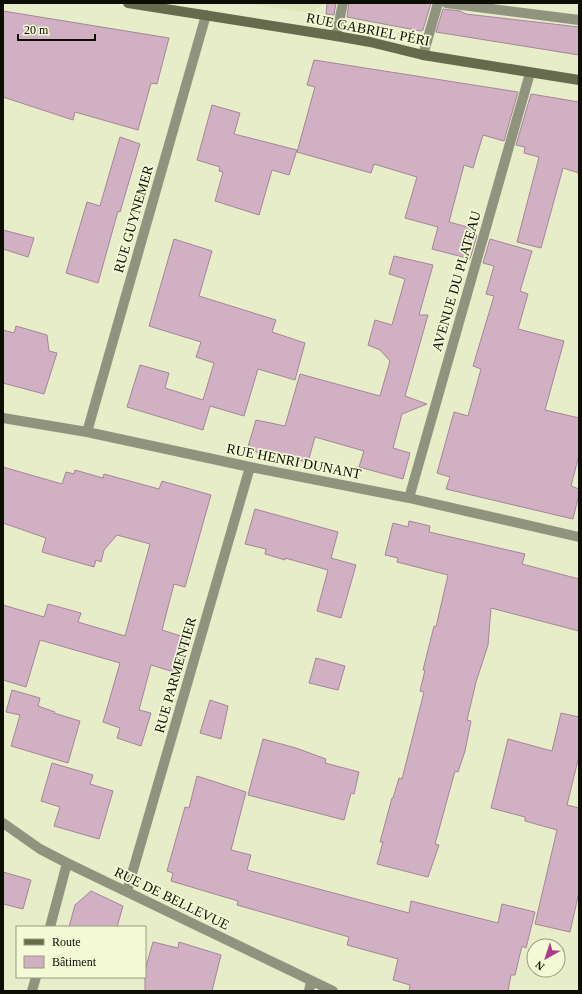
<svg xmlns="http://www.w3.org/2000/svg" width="582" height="994" viewBox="0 0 582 994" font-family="'Times New Roman',serif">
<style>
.built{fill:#dfe5ba}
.building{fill:#d1b0c4;stroke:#a58599}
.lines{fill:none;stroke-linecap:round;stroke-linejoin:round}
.minor{stroke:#90947f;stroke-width:10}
.secondary{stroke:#676b4e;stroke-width:10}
.labels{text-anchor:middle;stroke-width:3.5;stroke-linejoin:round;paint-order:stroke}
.street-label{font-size:14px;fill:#0c0d03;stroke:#f4f9d6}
</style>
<rect width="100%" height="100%" fill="#e7ecc9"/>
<!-- built -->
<path class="built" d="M 246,3 L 325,3 L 310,13 Z"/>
<!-- building -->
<path class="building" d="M 327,3 L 336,3 L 334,15 L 326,14 Z
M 349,3 L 431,3 L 423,30 L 421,31 L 347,17 Z
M 443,9 L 460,11 L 466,14 L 579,27 L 579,55 L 436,32 Z
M 3,11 L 169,38 L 157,84 L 151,83 L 138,130 L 75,112 L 73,120 L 3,97 Z
M 314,60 L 518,92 L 504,141 L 483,135 L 473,168 L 464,165 L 449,222 L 471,228 L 469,233 L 477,235 L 470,259 L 432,249 L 438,227 L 405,218 L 417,177 L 374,164 L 371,173 L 297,152 L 315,87 L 307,85 Z
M 531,94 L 579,102 L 579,173 L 563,168 L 541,248 L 517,242 L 539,157 L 524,153 L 525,147 L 516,145 Z
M 212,105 L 240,113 L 234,134 L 297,150 L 289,175 L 272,170 L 259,215 L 215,201 L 223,172 L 219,171 L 220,167 L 197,160 Z
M 120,137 L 140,144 L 120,212 L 118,211 L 98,283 L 66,273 L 87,202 L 100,206 Z
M 3,230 L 34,238 L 28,257 L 3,249 Z
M 174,239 L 212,251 L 199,296 L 276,320 L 272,332 L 305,343 L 295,380 L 258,369 L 244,416 L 210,406 L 203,430 L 127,407 L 140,365 L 169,373 L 165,388 L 203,400 L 214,363 L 196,357 L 201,342 L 149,326 Z
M 490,239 L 532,251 L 520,291 L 528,294 L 518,329 L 564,341 L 545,410 L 579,418 L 579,455 L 571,486 L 579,489 L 579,494 L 573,519 L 446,489 L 450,477 L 437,473 L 454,412 L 468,416 L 481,369 L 473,366 L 494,296 L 486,294 L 494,266 L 483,263 Z
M 394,256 L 433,265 L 419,315 L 428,315 L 405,396 L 427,404 L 402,414 L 393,448 L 410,453 L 403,479 L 359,467 L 364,451 L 315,437 L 308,462 L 247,450 L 256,420 L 285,426 L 300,374 L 380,396 L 390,361 L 380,350 L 368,345 L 375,320 L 392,325 L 405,279 L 389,274 Z
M 16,326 L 47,335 L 49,351 L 57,353 L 44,394 L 3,383 L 3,330 L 14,333 Z
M 3,467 L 62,484 L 66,472 L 74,474 L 75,470 L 103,478 L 104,474 L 159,489 L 162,481 L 211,495 L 185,587 L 174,584 L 162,630 L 187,638 L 177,673 L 151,665 L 139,710 L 151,713 L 141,746 L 117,738 L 120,728 L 103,722 L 120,663 L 40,640 L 26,687 L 3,680 L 3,605 L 44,617 L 48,604 L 81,613 L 78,622 L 125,636 L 150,544 L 117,535 L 104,550 L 101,562 L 96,560 L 94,567 L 42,552 L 46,538 L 3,523 Z
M 255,509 L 338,532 L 331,558 L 356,565 L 341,618 L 317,611 L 328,570 L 285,558 L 285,560 L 265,554 L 266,549 L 245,544 Z
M 409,521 L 430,526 L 429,532 L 525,554 L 522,564 L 579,579 L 579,631 L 491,608 L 488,645 L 476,682 L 467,720 L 471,721 L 465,751 L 458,772 L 455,771 L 435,844 L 439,845 L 428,877 L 377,864 L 383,842 L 380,842 L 392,798 L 393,798 L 399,778 L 402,779 L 424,692 L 420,691 L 425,670 L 423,670 L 434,626 L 436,627 L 448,575 L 397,562 L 398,558 L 385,555 L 393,523 L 408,527 Z
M 316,658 L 345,666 L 338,690 L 309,683 Z
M 12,690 L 40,698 L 38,706 L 55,712 L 54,713 L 80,721 L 68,763 L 11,746 L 20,715 L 6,712 Z
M 210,700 L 228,706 L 221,739 L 200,733 Z
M 561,713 L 579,717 L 579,756 L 567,805 L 579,808 L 579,892 L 570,932 L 535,924 L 557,830 L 525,821 L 525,817 L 491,808 L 508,739 L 552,751 Z
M 263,739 L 296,748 L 326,759 L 325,763 L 359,772 L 354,794 L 351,793 L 344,820 L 248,795 Z
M 52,763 L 93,775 L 90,784 L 113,791 L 99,839 L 54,826 L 60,807 L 41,801 Z
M 197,776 L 246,792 L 231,850 L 251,855 L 247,870 L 409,913 L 411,901 L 498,923 L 502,904 L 535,912 L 526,948 L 522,946 L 515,975 L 511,975 L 508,991 L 409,991 L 410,985 L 393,980 L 398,959 L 347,945 L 349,937 L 237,905 L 238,901 L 171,881 L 173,873 L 167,871 L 185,807 L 189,808 Z
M 3,872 L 31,880 L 23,909 L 3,904 Z
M 91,891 L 123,906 L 117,927 L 69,927 L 75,905 Z
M 153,942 L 178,948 L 179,942 L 221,955 L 212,991 L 145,991 L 145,970 Z"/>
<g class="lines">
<!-- minor -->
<path class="minor" d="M 446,3 L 579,20
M 336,36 L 343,3
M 423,55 L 438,3
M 3,418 L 87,432 L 250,467 L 409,498 L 579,537
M 87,432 L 206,15
M 409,498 L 530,73
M 3,823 L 40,849 L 67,863 L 333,991
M 127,891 L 250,467
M 50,927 L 67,863
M 32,991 L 36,977
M 309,991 L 311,981"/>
<!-- secondary -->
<path class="secondary" d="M 128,3 L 336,36 L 370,42 L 423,55 L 579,80"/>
</g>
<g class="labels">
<!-- street labels -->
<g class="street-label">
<text transform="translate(368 29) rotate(11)" y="5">RUE GABRIEL PÉRI</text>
<text transform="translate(133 219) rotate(-74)" y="5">RUE GUYNEMER</text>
<text transform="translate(456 281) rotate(-74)" y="5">AVENUE DU PLATEAU</text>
<text transform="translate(294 461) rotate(11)" y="5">RUE HENRI DUNANT</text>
<text transform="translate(175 675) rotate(-74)" y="5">RUE PARMENTIER</text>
<text transform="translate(172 898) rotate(26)" y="5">RUE DE BELLEVUE</text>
</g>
</g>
<!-- border -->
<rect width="582" height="994" fill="none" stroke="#0c0d03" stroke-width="8"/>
<!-- legend -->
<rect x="16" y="926" width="130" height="52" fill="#f4f9d6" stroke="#979b82"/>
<rect x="24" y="939" width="20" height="6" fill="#676b4e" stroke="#979b82"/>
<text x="52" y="946" font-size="12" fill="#0c0d03">Route</text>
<rect x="24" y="956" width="20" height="12" fill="#d1b0c4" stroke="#979b82"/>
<text x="52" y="966" font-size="12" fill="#0c0d03">Bâtiment</text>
<!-- north arrow -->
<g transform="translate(546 958) rotate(219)"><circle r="19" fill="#f4f9d6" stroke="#979b82"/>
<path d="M0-3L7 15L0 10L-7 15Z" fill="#b0388e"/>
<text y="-6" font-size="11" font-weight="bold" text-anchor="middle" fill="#0c0d03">N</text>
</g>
<!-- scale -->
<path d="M18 34v6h77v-6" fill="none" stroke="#0c0d03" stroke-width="2"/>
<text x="24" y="34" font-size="12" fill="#0c0d03" stroke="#f4f9d6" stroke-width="3" paint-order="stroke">20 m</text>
</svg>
